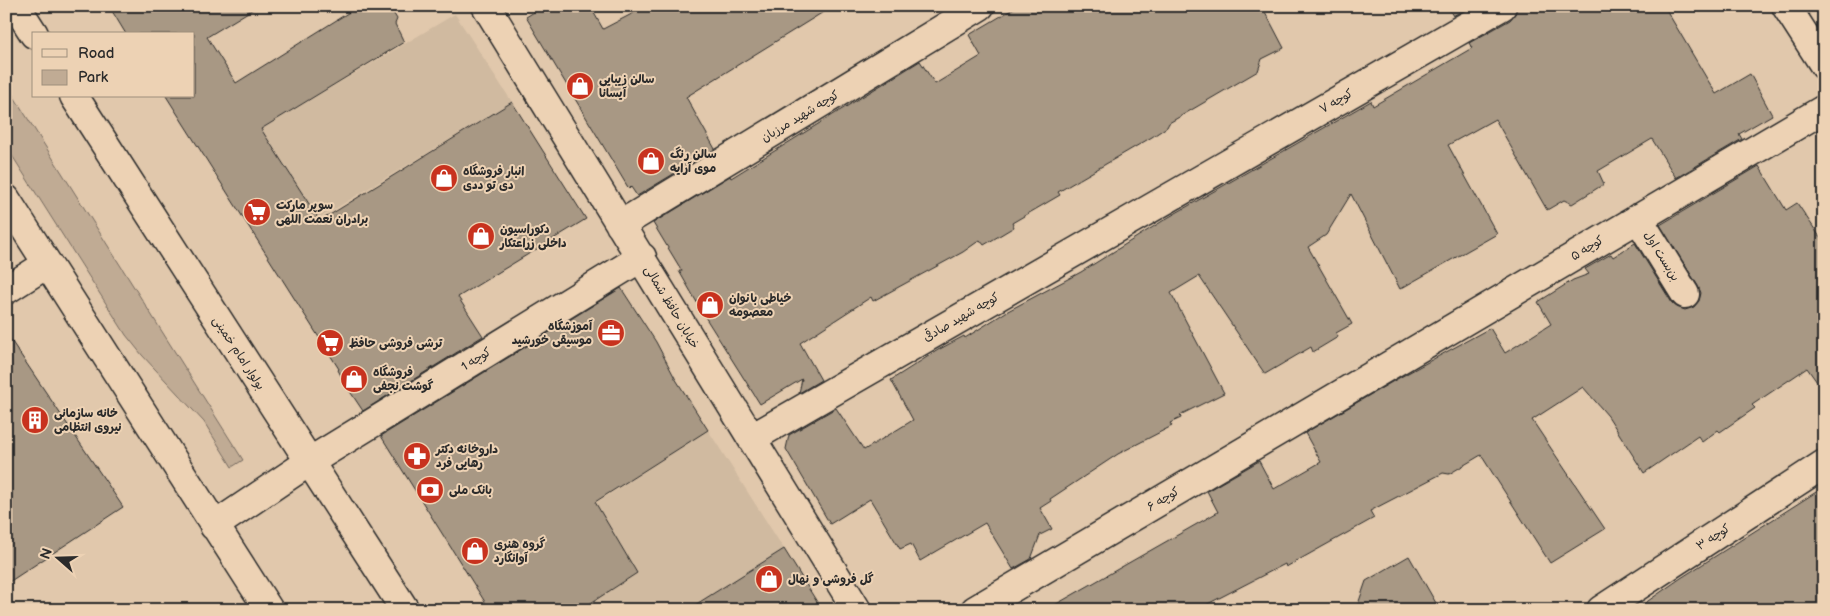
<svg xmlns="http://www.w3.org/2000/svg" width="1830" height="616" viewBox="0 0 1830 616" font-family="'Balsamiq Sans','Playpen Sans Arabic',sans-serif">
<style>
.built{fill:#d0baa0}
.green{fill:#c0ab94;stroke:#766b60}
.building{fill:#a89884;stroke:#2b2b2b}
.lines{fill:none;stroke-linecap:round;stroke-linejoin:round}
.minor-casing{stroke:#2b2b2b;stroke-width:31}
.major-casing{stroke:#2b2b2b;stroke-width:31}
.minor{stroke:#edd2b4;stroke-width:28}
.major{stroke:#edd2b4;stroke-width:28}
.labels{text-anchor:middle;stroke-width:4;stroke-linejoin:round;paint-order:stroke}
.poi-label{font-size:12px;font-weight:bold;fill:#2b2b2b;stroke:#edd2b4;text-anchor:start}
.street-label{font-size:12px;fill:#2b2b2b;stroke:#edd2b4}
</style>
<rect width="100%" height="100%" fill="#e1c8ac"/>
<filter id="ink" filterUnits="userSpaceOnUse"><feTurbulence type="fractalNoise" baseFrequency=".02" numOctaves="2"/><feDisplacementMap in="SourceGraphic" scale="10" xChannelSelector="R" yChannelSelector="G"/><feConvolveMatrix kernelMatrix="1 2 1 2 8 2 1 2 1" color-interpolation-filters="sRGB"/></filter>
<g filter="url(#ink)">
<!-- built -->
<path class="built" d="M 455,14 L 512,102 L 318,219 L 261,129 Z
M 708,430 L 784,549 L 687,610 L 580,610 L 637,573 L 596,503 Z"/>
<!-- green -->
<path class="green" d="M 6,84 L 243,460 L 232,467 L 204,422 L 142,355 L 126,335 L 6,146 Z"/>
<!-- building -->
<path class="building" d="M 109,6 L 258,6 L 207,37 L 236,83 L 359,6 L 389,6 L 397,19 L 395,24 L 404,42 L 261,129 L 320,221 L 512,102 L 586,219 L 458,297 L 483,336 L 363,411 L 347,387 L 338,370 L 339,369 L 166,96 L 194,96 L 194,34 L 126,34 Z
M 544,6 L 590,6 L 603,29 L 647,6 L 833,6 L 686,97 L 715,149 L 637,196 L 631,187 L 629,189 L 526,17 Z
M 1018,6 L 1262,6 L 1284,48 L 1262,59 L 1258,71 L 1169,123 L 1167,127 L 1152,137 L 1058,192 L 1060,195 L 1012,223 L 1014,227 L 984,245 L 980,240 L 963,252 L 873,301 L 871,297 L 800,343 L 821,380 L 799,393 L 802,379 L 760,404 L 707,320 L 679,271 L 682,271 L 653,223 L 730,176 L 731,178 L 920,61 L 935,84 L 981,56 L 969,35 Z
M 1447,6 L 1470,6 L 1453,16 Z
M 1518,6 L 1664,6 L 1716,94 L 1750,74 L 1772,115 L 1739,134 L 1742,139 L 1676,178 L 1652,139 L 1598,171 L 1604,184 L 1572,204 L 1564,200 L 1547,210 L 1495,119 L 1448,145 L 1497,234 L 1400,289 L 1351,194 L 1326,235 L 1308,247 L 1352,324 L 1336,333 L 1338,337 L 1313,352 L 1311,347 L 1265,374 L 1199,276 L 1171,293 L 1224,393 L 1180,415 L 1181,418 L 1170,423 L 1172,426 L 1118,454 L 1050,499 L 1051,501 L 1040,508 L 1052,529 L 1040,535 L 1031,559 L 1013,569 L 985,523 L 920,561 L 911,544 L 900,549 L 870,499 L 830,524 L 786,449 L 789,435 L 836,408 L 864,450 L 913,420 L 891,380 L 938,350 L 964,336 L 965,338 L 1006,312 L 1081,272 L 1169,217 L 1371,101 L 1373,106 L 1472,48 L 1469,43 L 1510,20 L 1515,14 Z
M 1759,166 L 1786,210 L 1797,203 L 1824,243 L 1824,392 L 1807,368 L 1752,405 L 1755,408 L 1720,432 L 1718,430 L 1702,442 L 1698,436 L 1644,473 L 1608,416 L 1583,387 L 1532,420 L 1605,529 L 1550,563 L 1481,455 L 1449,474 L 1443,473 L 1370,511 L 1374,518 L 1286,567 L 1285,564 L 1196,610 L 1046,610 L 1218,512 L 1207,491 L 1259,461 L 1274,489 L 1321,462 L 1305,433 L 1397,379 L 1490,328 L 1505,353 L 1551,324 L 1538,302 L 1573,280 L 1589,274 L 1585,269 L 1611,254 L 1613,257 L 1635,243 L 1672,303 L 1677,307 L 1685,310 L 1694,307 L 1699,301 L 1701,293 L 1698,286 L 1660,225 Z
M 621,288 L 656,342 L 675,378 L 708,430 L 595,502 L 637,573 L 580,610 L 490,610 L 381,436 Z
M 6,333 L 123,507 L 6,584 Z
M 1824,487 L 1824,610 L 1635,610 L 1681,578 Z
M 784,549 L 822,610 L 687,610 Z
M 1409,556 L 1440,610 L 1356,610 L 1366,581 Z"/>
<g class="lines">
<!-- minor casing -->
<g class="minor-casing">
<path id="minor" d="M 486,6 L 857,610
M 1786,6 L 1824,65
M 1638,218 L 1685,294
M 620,225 L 980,6
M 6,290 L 47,264
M 752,438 L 1502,6
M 309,462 L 642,257
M 975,610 L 1824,109
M 1601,610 L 1824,464"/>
</g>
<!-- major casing -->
<g class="major-casing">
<path id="major" d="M 16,6 L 34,34
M 74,96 L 405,610
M 6,199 L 269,610
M 214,526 L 309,462"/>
</g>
<!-- minor -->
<use href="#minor" class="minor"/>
<!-- major -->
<use href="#major" class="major"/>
</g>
</g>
<!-- icons -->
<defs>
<g id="shop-disc" transform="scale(1.4375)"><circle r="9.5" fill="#c8321e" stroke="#edd2b4"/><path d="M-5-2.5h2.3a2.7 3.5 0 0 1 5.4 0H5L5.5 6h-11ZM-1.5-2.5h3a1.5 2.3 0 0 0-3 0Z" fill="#fff"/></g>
<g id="supermarket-disc" transform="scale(1.4375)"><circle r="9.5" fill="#c8321e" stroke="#edd2b4"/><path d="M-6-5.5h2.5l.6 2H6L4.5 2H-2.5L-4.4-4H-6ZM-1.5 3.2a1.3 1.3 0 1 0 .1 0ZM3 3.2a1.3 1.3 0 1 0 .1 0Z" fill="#fff"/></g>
<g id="office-disc" transform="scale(1.4375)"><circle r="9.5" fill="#c8321e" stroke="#edd2b4"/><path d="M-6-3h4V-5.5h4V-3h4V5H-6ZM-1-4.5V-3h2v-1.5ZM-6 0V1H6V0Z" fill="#fff"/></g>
<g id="building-disc" transform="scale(1.4375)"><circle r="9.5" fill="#c8321e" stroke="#edd2b4"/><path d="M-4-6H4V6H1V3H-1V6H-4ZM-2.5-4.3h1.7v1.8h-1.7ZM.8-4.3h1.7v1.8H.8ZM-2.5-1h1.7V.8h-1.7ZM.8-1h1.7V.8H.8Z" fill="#fff"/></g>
<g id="pharmacy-disc" transform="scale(1.4375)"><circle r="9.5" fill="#c8321e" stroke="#edd2b4"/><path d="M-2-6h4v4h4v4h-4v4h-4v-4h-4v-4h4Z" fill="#fff"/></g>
<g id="bank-disc" transform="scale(1.4375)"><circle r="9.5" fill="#c8321e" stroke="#edd2b4"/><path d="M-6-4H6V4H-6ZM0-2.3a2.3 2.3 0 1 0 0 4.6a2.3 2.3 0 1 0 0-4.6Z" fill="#fff"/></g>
</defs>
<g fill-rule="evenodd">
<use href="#shop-disc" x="580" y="86"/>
<use href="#shop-disc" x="651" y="161"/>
<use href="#shop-disc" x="444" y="178"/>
<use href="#supermarket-disc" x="257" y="212"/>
<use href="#shop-disc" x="481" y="236"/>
<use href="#shop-disc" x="710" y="305"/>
<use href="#office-disc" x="611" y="333"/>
<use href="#supermarket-disc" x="330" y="343"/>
<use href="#shop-disc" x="354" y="379"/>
<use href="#building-disc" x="35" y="420"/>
<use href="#pharmacy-disc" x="417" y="456"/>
<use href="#bank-disc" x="430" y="490"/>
<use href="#shop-disc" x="475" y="551"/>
<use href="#shop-disc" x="769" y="579"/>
</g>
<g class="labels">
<!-- poi labels -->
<g class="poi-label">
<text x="599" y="83">سالن زیبایی<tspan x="599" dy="14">آیسانا</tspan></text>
<text x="670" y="158">سالن رنگ<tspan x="670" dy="14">موی آرایه</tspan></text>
<text x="463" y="175">انبار فروشگاه<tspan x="463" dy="14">دی تو ددی</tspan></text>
<text x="276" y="209">سوپر مارکت<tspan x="276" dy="14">برادران نعمت اللهی</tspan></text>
<text x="500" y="233">دکوراسیون<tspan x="500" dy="14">داخلی زراعتکار</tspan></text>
<text x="729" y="302">خیاطی بانوان<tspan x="729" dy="14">معصومه</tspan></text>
<text x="592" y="330" text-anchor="end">آموزشگاه<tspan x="592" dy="14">موسیقی خورشید</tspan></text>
<text x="349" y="347">ترشی فروشی حافظ</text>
<text x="373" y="376">فروشگاه<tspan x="373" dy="14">گوشت نجفی</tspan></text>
<text x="54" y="417">خانه سازمانی<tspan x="54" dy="14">نیروی انتظامی</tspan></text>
<text x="436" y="453">داروخانه دکتر<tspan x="436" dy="14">رهایی فرد</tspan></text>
<text x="449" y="494">بانک ملی</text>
<text x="494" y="548">گروه هنری<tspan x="494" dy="14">آوانگارد</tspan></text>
<text x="788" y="583">گل فروشی و نهال</text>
</g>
<!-- street labels -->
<g class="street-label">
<text transform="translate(1336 101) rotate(-30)" y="4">کوچه ۷</text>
<text transform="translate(800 116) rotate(-31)" y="4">کوچه شهید مرزبان</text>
<text transform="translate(1587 248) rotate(-31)" y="4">کوچه ۵</text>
<text transform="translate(1662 256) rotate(58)" y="4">بن‌بست اول</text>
<text transform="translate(672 307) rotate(59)" y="4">خیابان حافظ شمالی</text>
<text transform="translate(961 317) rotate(-30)" y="4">کوچه شهید صادقی</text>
<text transform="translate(239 353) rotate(57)" y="4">بولوار امام خمینی</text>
<text transform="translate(476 359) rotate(-32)" y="4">کوچه 1</text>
<text transform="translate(1163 499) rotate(-31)" y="4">کوچه ۶</text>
<text transform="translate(1713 537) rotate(-33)" y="4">کوچه ۳</text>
</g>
</g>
<!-- margin -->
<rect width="1830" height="616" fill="none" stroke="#edd2b4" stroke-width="25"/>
<rect x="12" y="12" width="1805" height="591" fill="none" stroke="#2b2b2b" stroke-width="2" filter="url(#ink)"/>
<!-- legend -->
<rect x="32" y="32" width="162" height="65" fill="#edd2b4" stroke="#9f8f7d"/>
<rect x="42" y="49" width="25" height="8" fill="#edd2b4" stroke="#9f8f7d"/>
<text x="78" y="58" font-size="15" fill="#2b2b2b">Road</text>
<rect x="42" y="70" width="25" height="15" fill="#c0ab94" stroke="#9f8f7d"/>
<text x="78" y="82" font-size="15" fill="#2b2b2b">Park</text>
<!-- north arrow -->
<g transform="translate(58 558) rotate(290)" stroke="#edd2b4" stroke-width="4" paint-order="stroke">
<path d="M0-4L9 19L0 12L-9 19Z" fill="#2b2b2b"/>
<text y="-8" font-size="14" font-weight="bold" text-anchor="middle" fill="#2b2b2b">N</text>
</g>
</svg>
